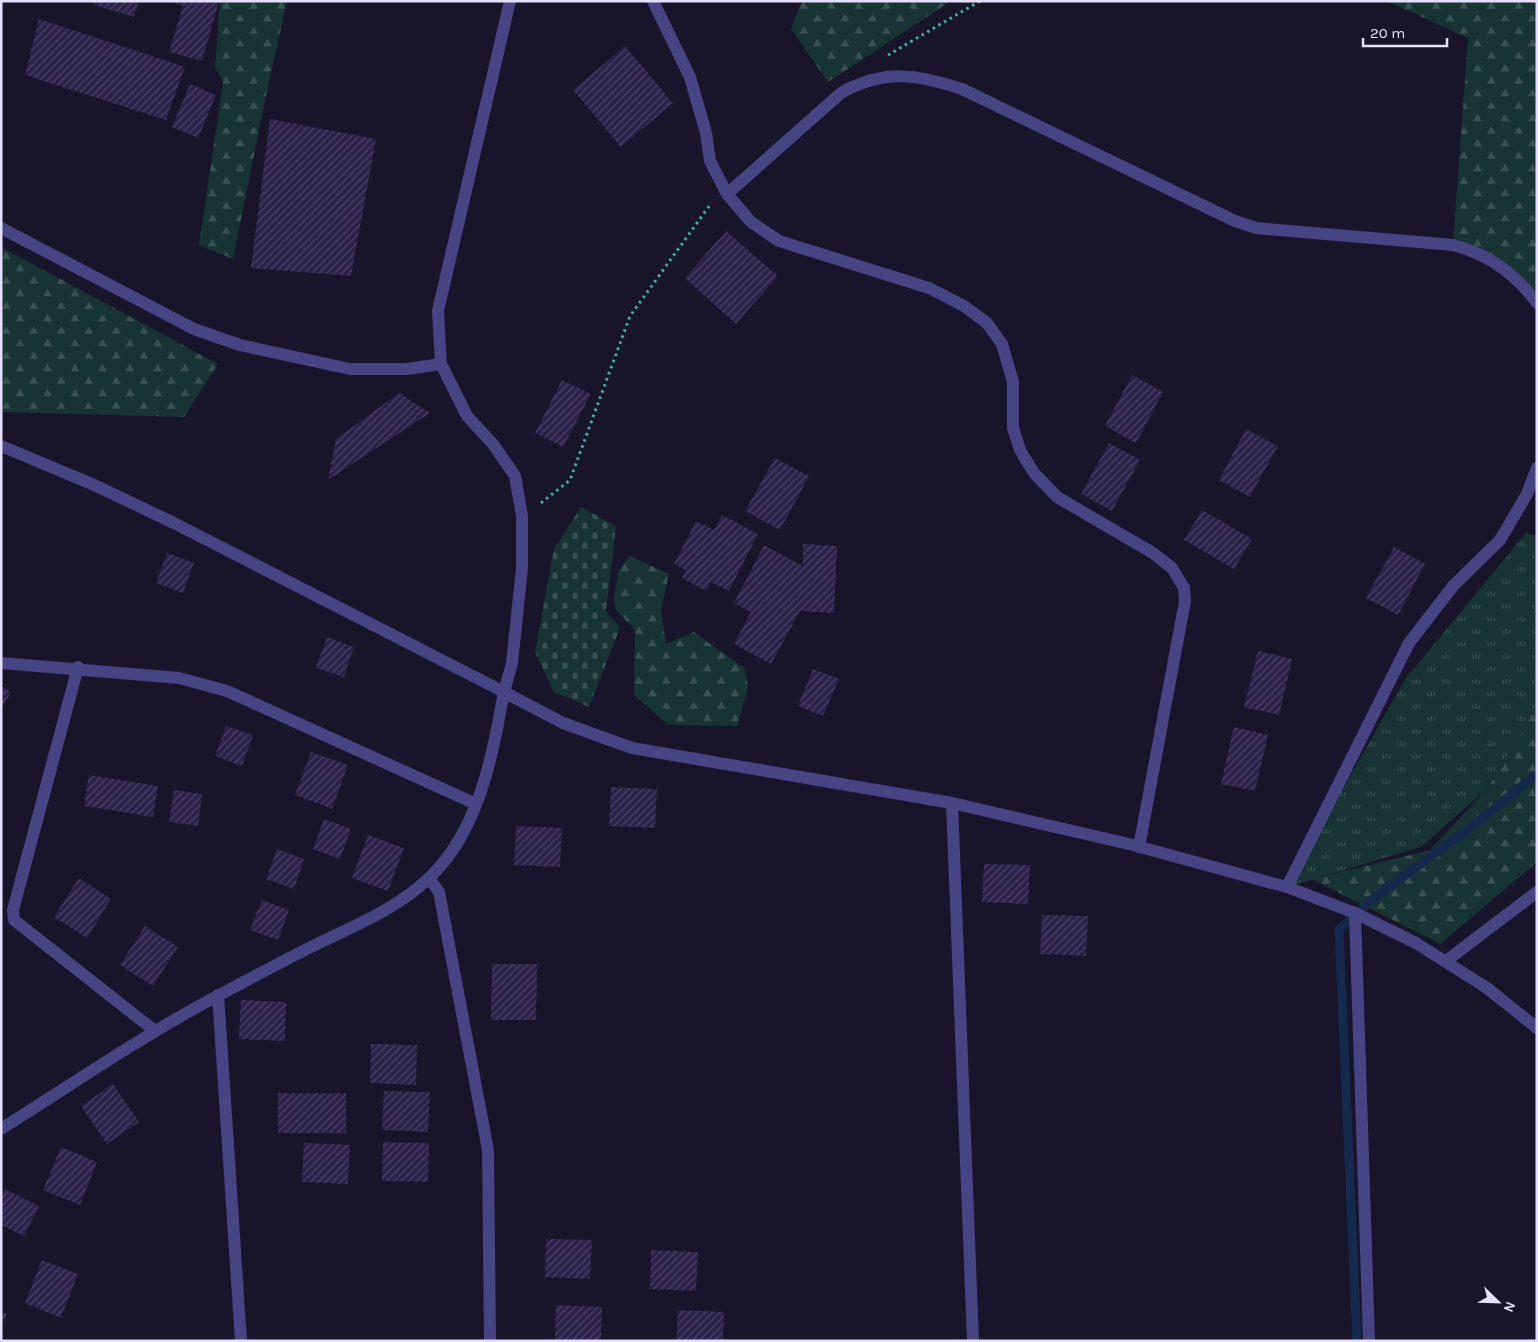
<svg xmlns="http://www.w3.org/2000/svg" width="1538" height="1342" viewBox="0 0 1538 1342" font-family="Karla,sans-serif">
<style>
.grass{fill:url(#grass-tufts)}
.forest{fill:url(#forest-firs)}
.cemetery{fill:url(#cemetery-stones)}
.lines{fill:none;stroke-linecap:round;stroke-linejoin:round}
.stream{stroke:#15294d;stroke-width:9}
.building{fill:url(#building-hatch)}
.path{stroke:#3db3af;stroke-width:3;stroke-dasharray:2.5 4;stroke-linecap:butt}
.minor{stroke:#484484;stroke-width:12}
.tertiary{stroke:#484484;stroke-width:12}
</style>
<defs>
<pattern id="grass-tufts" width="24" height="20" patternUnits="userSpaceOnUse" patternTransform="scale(1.25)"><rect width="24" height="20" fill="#173433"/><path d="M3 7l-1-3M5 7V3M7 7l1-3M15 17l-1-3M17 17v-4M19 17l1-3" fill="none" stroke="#395151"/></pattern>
<pattern id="forest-firs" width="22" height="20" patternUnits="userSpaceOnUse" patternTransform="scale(1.25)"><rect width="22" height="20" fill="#173433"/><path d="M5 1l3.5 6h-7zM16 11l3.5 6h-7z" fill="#395151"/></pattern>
<pattern id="cemetery-stones" width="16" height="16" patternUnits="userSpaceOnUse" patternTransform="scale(1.25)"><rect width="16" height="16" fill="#173433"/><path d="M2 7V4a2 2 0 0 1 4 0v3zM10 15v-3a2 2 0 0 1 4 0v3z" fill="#395151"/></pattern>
<pattern id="building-hatch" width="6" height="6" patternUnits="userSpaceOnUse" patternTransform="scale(1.25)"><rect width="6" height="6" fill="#2b2249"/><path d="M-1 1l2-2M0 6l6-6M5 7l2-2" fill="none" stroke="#4a4264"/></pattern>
</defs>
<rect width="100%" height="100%" fill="#18142a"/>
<!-- grass -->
<path class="grass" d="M 1526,533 L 1537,536 L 1537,706 L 1488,788 L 1421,847 L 1287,887 L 1406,678 Z"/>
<!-- forest -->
<path class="forest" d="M 220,1 L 287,1 L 265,100 L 233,259 L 199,245 L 223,82 L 215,68 Z
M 802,1 L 951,1 L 828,82 L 791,29 Z
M 1387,1 L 1537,1 L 1537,312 L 1515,276 L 1453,245 L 1468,38 Z
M 1,247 L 218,364 L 184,417 L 1,412 Z
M 630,556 L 669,574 L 661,610 L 666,644 L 694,632 L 745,669 L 748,688 L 737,726 L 668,725 L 634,695 L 635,630 L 617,611 L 614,600 L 618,571 Z
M 1537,706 L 1537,862 L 1440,944 L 1312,879 L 1430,850 L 1488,788 Z"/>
<!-- cemetery -->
<path class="cemetery" d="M 581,507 L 616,526 L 606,611 L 620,628 L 589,707 L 554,692 L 535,652 L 554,549 Z"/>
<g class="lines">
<!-- stream -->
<path class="stream" d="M 1357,1341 L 1339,930 L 1371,900 L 1470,828 L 1537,774"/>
</g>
<!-- building -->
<path class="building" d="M 95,1 L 139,1 L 134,17 L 94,5 Z
M 219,1 L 202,61 L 169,52 L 183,6 L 168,1 Z
M 39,19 L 185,67 L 166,120 L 25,75 Z
M 625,46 L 673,103 L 621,147 L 573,90 Z
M 190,84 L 216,95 L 198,138 L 172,127 Z
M 270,119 L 376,139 L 351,276 L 251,268 Z
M 726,231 L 778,276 L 736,324 L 685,278 Z
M 1132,375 L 1163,392 L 1136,443 L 1105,426 Z
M 562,380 L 591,394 L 563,447 L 535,433 Z
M 399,393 L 430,413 L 328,480 L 336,439 Z
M 1246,429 L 1278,446 L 1250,497 L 1219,480 Z
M 1109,443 L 1140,460 L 1112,511 L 1081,494 Z
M 775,458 L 809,476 L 780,530 L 745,511 Z
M 1202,510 L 1252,539 L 1234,569 L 1184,540 Z
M 722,515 L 758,534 L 729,591 L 711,582 L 706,591 L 682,578 L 686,570 L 674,564 L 696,521 L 714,530 Z
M 803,544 L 837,546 L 834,613 L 800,611 L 771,664 L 734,644 L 751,612 L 734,603 L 764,545 L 803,566 Z
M 1394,547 L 1425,564 L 1398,615 L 1366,598 Z
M 167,553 L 194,563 L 183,593 L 156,583 Z
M 327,637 L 354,647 L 344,677 L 316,668 Z
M 1258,651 L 1292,659 L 1279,715 L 1244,707 Z
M 813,669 L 839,679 L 823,716 L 798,706 Z
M 1,686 L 11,692 L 1,709 Z
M 226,726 L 253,735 L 242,766 L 215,756 Z
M 1234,727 L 1268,735 L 1255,791 L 1221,784 Z
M 311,752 L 348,765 L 332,809 L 295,795 Z
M 89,775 L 158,786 L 153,817 L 84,806 Z
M 611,787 L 657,789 L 655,828 L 609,826 Z
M 174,790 L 202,794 L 198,826 L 169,822 Z
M 324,819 L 351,829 L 340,859 L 313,849 Z
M 516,826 L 562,828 L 560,867 L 514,865 Z
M 368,835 L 404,848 L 388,891 L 352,878 Z
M 277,849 L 304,859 L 294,889 L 266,879 Z
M 984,864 L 1030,865 L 1028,904 L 982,902 Z
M 79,878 L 111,899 L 87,938 L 54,917 Z
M 262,900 L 289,910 L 278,940 L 250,930 Z
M 1042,915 L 1088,916 L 1086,956 L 1040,954 Z
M 145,926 L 178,947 L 153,986 L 120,965 Z
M 492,964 L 537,964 L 536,1020 L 491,1020 Z
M 241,1000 L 286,1002 L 285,1041 L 239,1039 Z
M 371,1044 L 417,1045 L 416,1085 L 370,1083 Z
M 113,1084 L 139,1122 L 107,1144 L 81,1106 Z
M 384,1091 L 430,1092 L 428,1132 L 382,1130 Z
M 278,1093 L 346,1093 L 346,1133 L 278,1133 Z
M 383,1142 L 429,1143 L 428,1182 L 382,1181 Z
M 304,1143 L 350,1145 L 348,1184 L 302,1182 Z
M 61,1147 L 97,1162 L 80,1205 L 43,1190 Z
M 5,1189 L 39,1206 L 24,1236 L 1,1225 L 1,1196 Z
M 546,1239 L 592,1240 L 590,1279 L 545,1277 Z
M 651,1250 L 698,1252 L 696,1291 L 650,1289 Z
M 42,1260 L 78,1274 L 61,1318 L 25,1303 Z
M 556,1305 L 602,1307 L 601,1341 L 555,1341 Z
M 678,1310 L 724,1312 L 723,1341 L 676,1341 Z
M 1,1312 L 7,1314 L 1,1328 Z"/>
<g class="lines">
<!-- path -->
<path class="path" d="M 888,55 L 980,1
M 541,503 L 570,480 L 630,316 L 710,205"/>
<!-- minor -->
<path class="minor" d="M 653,1 L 690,77 L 706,133 L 710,161 L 727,194 L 751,222 L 779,241 L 929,288 L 964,306 L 987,323 L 1002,344 L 1013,382 L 1013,428 L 1020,450 L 1034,473 L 1057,497 L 1153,553 L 1172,568 L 1184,588 L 1185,601 L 1139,847
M 727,194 L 841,93 C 884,69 917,74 962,89 L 1235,221 L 1256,228 L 1453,245 C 1488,254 1515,273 1537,303
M 1,228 L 194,329 L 240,345 L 350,369 L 407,369 L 441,364
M 1,446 L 92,484 L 174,523 L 504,692
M 1,663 L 179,678 L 227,691 L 476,804
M 78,667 L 13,910 L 14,920 L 155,1031
M 952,803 L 973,1341
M 429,878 L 439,892 L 488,1150 L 490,1341
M 1287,887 L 1409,643 L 1453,586 L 1500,540 L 1527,494 L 1537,468
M 1355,913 L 1369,1341
M 1446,961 L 1537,892
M 218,995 L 241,1341"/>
<!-- tertiary -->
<path class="tertiary" d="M 510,1 L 438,311 L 441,364 L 467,416 L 493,444 L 515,476 L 522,516 L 522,568 L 512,663 L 504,692 L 563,723 L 632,748 L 952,803 L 1133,845 L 1287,887 L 1355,913 L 1416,943 L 1487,988 L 1537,1028
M 1,1129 C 74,1083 145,1034 221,994 C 251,978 281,962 311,947 C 351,927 396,910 429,878 C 479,831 492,757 504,692"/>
</g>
<!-- border -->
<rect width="1538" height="1342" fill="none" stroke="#e4e0fc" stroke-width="5"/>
<!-- north arrow -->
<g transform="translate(1498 1302) rotate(113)" stroke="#18142a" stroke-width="4" paint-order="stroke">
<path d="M0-4L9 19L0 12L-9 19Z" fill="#e4e0fc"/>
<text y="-8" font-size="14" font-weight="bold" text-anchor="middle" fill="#e4e0fc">N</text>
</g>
<!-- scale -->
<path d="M1363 38v8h84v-8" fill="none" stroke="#e4e0fc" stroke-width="2.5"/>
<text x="1370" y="38" font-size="15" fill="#e4e0fc" stroke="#18142a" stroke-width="4" paint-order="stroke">20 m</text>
</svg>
